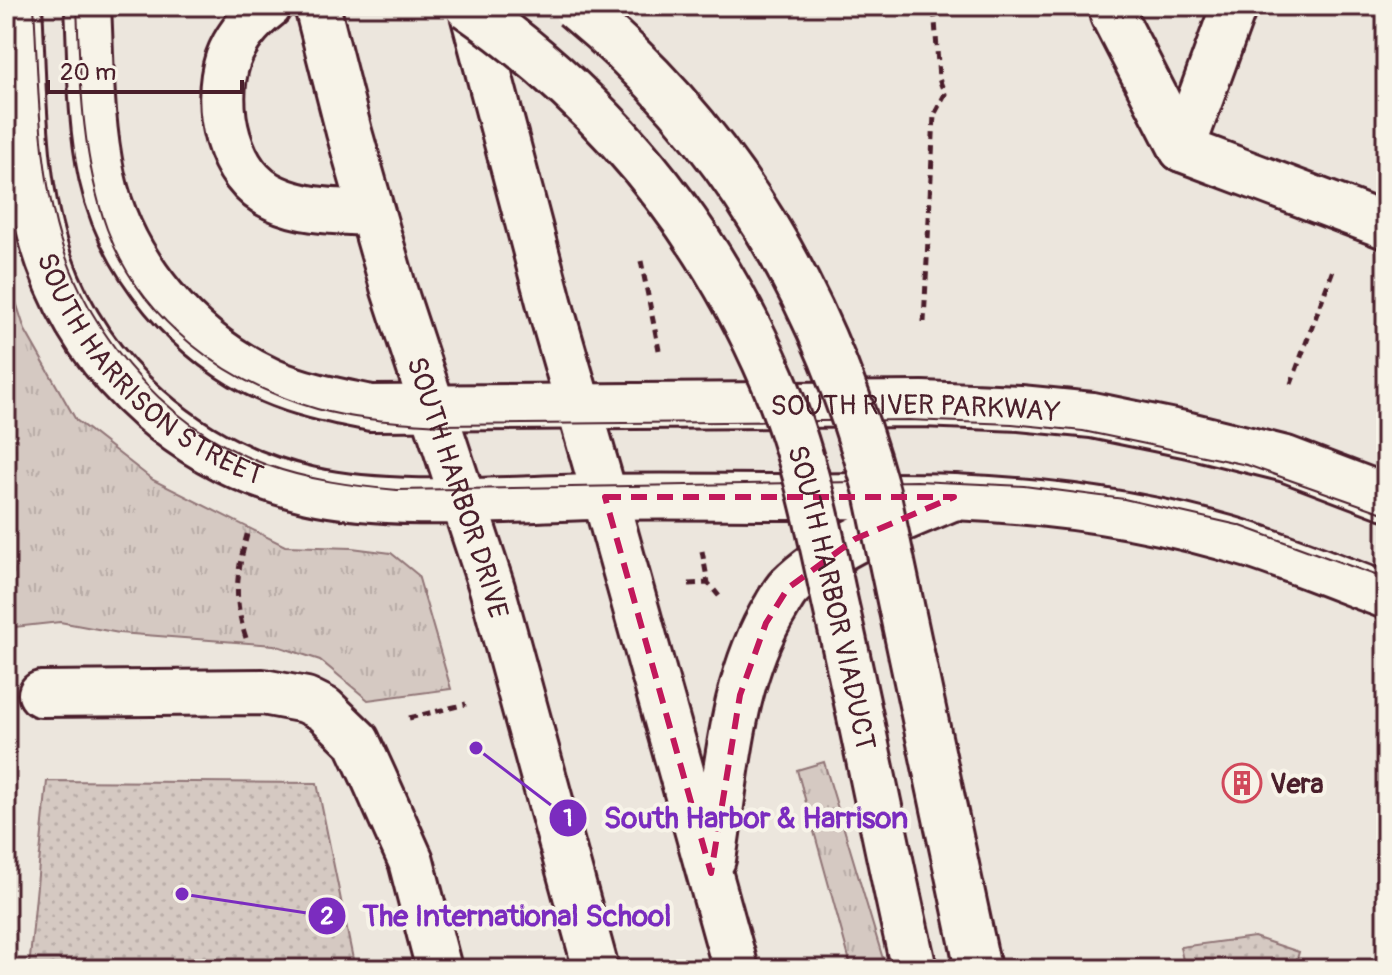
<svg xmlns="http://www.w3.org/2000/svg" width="1392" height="975" viewBox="0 0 1392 975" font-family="Pangolin,sans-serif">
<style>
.grass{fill:url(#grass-tufts);stroke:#907476;stroke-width:2}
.park{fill:url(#park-dots);stroke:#907476;stroke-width:2}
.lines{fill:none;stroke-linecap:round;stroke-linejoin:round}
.minor-casing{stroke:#4a1f2b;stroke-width:50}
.major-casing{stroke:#4a1f2b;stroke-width:50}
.highway-casing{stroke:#4a1f2b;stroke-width:50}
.path{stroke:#4a1f2b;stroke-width:5;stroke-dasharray:8 6;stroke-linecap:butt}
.minor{stroke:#f7f3e8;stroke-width:44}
.major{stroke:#f7f3e8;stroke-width:44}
.highway{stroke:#f7f3e8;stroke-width:44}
.tram{stroke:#4a1f2b;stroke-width:2}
.minor-bridge-casing{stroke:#4a1f2b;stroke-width:50;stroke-linecap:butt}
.minor-bridge{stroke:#f7f3e8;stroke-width:44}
.marked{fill:none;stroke:#c2185b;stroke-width:6;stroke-dasharray:16 10;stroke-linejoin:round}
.labels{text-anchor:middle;stroke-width:8;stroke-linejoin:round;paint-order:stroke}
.street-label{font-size:28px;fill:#4a1f2b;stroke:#f7f3e8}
.poi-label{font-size:28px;font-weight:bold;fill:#4a1f2b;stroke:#f7f3e8;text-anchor:start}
.leader{fill:none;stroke:#7b2cbf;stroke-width:3}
.callout-dot{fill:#7b2cbf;stroke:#f7f3e8;stroke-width:3}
.mark-label{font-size:24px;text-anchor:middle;font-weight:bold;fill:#fff}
.callout-label{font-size:30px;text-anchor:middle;font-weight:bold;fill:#7b2cbf;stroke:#f7f3e8;stroke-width:8;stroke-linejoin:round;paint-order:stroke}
</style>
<defs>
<pattern id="grass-tufts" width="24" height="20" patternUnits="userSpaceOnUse" patternTransform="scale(2)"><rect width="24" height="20" fill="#d5c9c2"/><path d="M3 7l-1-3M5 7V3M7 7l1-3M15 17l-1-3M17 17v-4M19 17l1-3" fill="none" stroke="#b8aca7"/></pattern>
<pattern id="park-dots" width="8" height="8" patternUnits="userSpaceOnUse" patternTransform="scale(2)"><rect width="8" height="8" fill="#d5c9c2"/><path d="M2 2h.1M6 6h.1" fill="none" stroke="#b8aca7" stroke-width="1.8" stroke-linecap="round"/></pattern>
</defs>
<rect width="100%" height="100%" fill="#ece6dd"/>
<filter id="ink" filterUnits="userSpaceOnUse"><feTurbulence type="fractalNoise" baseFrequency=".0125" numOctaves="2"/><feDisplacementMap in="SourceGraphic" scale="16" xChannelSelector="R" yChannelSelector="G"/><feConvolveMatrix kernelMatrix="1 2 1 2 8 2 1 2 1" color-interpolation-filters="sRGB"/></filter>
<g filter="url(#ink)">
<!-- grass -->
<path class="grass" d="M 6,271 L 25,330 L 76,420 L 153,480 L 285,546 L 352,548 L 391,553 L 418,575 L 451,689 L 368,700 L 320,660 L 274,645 L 119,633 L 60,622 L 6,628 Z
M 824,762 L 886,969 L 852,969 L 797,770 Z"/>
<!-- park -->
<path class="park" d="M 47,781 L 317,783 L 355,969 L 29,969 Z
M 1254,937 L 1299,952 L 1294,969 L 1185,969 L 1180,947 Z"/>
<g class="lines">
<!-- minor casing -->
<g class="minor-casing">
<g id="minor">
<path id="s1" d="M 19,6 C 24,90 21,181 49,261 C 90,377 190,463 309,490 C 394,509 504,499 592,497 C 658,496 724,497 790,497 C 844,496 899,495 953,497 C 1053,501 1153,515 1249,545 C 1295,560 1341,579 1386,596"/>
<path id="s2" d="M 88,6 C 91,62 90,121 102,176 C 121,264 190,345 271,381 C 303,395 337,401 371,408 L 922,404 L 1020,408 L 1092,415 L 1189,435 L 1286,459 L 1386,497"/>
<path d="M 269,6 C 251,20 236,37 228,59 C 213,105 227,177 275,198 C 305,212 339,211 371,213"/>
<path d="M 1116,6 L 1113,15 L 1182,149 L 1386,226"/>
<path d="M 1182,149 L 1234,6"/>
<path d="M 41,694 L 263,692 L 306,700 L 324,709 L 357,741 L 374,778 L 411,861 L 439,969"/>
</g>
</g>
<!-- major casing -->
<g class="major-casing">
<g id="major">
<path id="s3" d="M 317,6 L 349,132 L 394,290 L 492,588 L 596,969"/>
<path d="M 471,6 L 552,313 L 605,497"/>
</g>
</g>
<!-- highway casing -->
<g class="highway-casing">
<path id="highway" d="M 605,497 L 736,969
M 713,859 C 727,776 731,679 776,607 C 780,600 784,592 789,587 C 832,544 899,521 954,497"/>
</g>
<!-- path -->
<path class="path" d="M 641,261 L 659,350
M 924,322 L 934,115 L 945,94 L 939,79 L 934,6
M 1291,384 L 1334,267
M 702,551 L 708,583 L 719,596
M 689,584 L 708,583
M 246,638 C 232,596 237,572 248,531
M 409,718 L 466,704"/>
<!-- minor -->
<use href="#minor" class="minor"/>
<!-- major -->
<use href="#major" class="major"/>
<!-- highway -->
<use href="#highway" class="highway"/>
<!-- tram -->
<path class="tram" d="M 34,6 C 38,74 38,144 53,211 C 76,322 159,425 267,465 C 308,480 353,486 397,490 L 917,481 L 1024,486 L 1124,499 L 1238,525 L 1386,579
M 77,6 C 80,79 82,159 107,229 C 140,320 227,384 317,409 C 356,420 398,422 438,425 L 909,420 L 1012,424 L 1083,431 L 1247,465 L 1386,514
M 480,6 C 669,138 774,316 830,538 C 842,586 851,636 861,685 C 880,780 900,874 919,969
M 563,6 C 658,83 739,182 794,291 C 857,414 883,550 910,685 C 929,780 948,874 969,969"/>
<!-- minor-bridge casing -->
<g class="minor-bridge-casing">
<g id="minor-bridge">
<path id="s4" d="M 467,6 C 605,102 707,225 773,380 C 803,450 819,527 835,602 C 863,724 886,847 914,969"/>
<path d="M 574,6 C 731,135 824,298 877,492 L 978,969"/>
</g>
</g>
<!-- minor-bridge -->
<use href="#minor-bridge" class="minor-bridge"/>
</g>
</g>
<!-- marked area -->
<path class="marked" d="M 605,497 L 954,497 L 855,539 L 788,588 L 766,623 L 740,695 L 711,873 Z"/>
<!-- icons -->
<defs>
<g id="building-ring" transform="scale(2)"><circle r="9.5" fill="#f7f3e8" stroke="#d1495b" stroke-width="1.5"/><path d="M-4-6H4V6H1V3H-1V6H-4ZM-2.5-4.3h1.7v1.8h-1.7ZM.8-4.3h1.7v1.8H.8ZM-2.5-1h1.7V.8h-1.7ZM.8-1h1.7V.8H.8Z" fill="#d1495b"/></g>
</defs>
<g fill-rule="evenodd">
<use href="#building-ring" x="1242" y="783"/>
</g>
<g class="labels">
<!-- street labels -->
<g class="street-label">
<text dy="10" stroke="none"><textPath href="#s1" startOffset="410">SOUTH HARRISON STREET</textPath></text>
<text dy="10" stroke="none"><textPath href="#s2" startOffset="1094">SOUTH RIVER PARKWAY</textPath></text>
<text dy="10" stroke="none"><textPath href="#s3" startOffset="502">SOUTH HARBOR DRIVE</textPath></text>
<text dy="10" stroke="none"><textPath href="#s4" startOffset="716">SOUTH HARBOR VIADUCT</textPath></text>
</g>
<!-- poi labels -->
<g class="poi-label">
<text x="1270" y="793">Vera</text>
</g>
</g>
<!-- callouts -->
<path class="leader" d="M476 748L568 818M182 894L327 916"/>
<g class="callout-dot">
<circle cx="476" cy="748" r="8"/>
<circle cx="182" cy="894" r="8"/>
<circle cx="568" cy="818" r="20"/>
<circle cx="327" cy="916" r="20"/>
</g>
<g class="mark-label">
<text x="568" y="826">1</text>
<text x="327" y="924">2</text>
</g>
<g class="callout-label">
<text x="756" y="828">South Harbor &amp; Harrison</text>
<text x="517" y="926">The International School</text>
</g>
<!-- margin -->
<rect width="1392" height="975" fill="none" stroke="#f7f3e8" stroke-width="32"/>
<rect x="16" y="16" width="1360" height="943" fill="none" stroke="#4a1f2b" stroke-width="3" filter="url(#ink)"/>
<!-- scale -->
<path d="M48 80v12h194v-12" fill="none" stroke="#4a1f2b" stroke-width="4"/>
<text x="60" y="80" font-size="24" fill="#4a1f2b" stroke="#f7f3e8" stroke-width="6" paint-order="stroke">20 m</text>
</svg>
